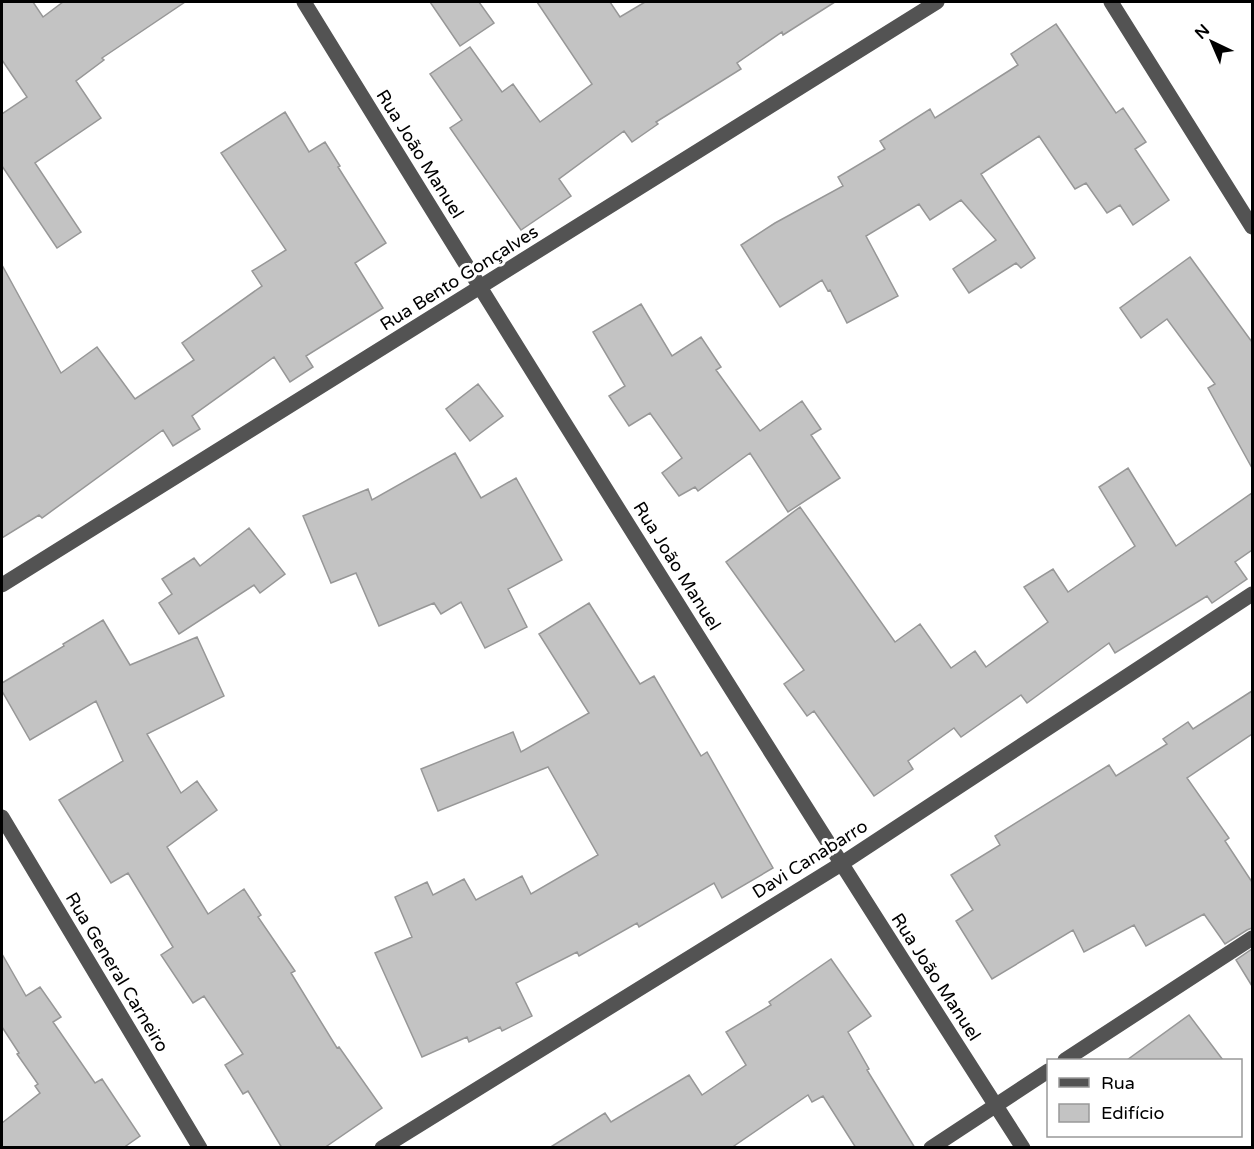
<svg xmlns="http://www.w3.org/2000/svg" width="1254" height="1149" viewBox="0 0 1254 1149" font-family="'Varela Round',sans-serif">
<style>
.building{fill:#c3c3c3;stroke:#979797;stroke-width:1.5}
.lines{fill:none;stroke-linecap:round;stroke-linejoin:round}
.minor{stroke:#535353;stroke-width:15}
.labels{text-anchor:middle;stroke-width:6;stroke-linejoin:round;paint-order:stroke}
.street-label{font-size:18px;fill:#000;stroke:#fff}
</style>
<rect width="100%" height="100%" fill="#fff"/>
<!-- building -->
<path class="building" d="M 2,2 L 33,2 L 43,17 L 63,2 L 185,2 L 102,58 L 104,60 L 76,81 L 101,118 L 35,163 L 81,232 L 57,248 L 2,166 L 2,114 L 27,97 L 2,60 Z
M 430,2 L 479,2 L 494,23 L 460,46 Z
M 537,2 L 610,2 L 620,17 L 645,2 L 835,2 L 783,35 L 782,32 L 737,63 L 741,69 L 656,122 L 658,124 L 632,142 L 624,131 L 559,179 L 571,196 L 521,230 L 450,128 L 462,120 L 430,74 L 470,47 L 502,92 L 513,84 L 540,122 L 592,84 Z
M 1056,24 L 1116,113 L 1123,108 L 1146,142 L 1135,149 L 1169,200 L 1133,225 L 1120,205 L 1107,213 L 1086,183 L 1075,189 L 1039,136 L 981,174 L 1035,258 L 1021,268 L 1016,263 L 969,293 L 953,269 L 996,240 L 961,200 L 930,220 L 919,204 L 866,236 L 898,296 L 847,323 L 830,290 L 828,291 L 822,280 L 780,307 L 741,245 L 775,223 L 843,186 L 838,177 L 885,149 L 880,141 L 930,109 L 935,118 L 1018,65 L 1011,54 Z
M 285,112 L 309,152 L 325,142 L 340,166 L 338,167 L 386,243 L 355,263 L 383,308 L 306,356 L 313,367 L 290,382 L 274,357 L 192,416 L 200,429 L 173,446 L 163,430 L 42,518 L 39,515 L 2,538 L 2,265 L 61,373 L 97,347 L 135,399 L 194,360 L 182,343 L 262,286 L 252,271 L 286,250 L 221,153 Z
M 1190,257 L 1252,342 L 1252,468 L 1208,388 L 1215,384 L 1167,319 L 1141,338 L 1120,308 Z
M 641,304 L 672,356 L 701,337 L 721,367 L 716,370 L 760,431 L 802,401 L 821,429 L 811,435 L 840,478 L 788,512 L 750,453 L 698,491 L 695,487 L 679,496 L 662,473 L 682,458 L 650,413 L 629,426 L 609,396 L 625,386 L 593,332 Z
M 478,384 L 503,416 L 470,441 L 446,409 Z
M 455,453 L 481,498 L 516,478 L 562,560 L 508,589 L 527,627 L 485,648 L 461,602 L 441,614 L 434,603 L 379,626 L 356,573 L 331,583 L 303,516 L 368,489 L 372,500 Z
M 1128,468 L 1176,546 L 1252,493 L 1252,550 L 1235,562 L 1247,579 L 1212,603 L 1207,596 L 1115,653 L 1109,643 L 1027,703 L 1021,695 L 961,737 L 954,728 L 908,761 L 913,769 L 874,796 L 814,711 L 807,716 L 784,684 L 804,670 L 726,562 L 800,507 L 895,642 L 920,624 L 951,668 L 975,651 L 986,667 L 1048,622 L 1024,587 L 1053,569 L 1068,592 L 1135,546 L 1099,487 Z
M 249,528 L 285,574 L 260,593 L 254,585 L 179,634 L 159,603 L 172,594 L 162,579 L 194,558 L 200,566 Z
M 589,603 L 640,684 L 654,676 L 701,756 L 707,752 L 773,868 L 722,898 L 714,883 L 639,927 L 637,923 L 579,956 L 577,952 L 516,983 L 532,1016 L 502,1031 L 500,1027 L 469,1042 L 467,1037 L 422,1057 L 375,953 L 412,937 L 395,897 L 427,882 L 433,895 L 464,879 L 476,900 L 522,876 L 531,894 L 598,855 L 548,767 L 438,811 L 421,769 L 513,732 L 521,752 L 589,713 L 539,634 Z
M 103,620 L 130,665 L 197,637 L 224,696 L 147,734 L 181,793 L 197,781 L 217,810 L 167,847 L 208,914 L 244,889 L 261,915 L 258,917 L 295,971 L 291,973 L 337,1048 L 339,1047 L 382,1108 L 324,1148 L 282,1148 L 248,1091 L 243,1094 L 225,1065 L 243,1054 L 204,996 L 193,1003 L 161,955 L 173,947 L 128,873 L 111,883 L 59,800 L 123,761 L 96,701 L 30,740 L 2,691 L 2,683 L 64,646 L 63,644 Z
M 1252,691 L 1252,734 L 1187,778 L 1229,838 L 1225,841 L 1252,882 L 1252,928 L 1247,930 L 1225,944 L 1204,914 L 1146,946 L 1134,925 L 1084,952 L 1073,930 L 992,979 L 956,921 L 973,910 L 951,875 L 1000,845 L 995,836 L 1109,765 L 1116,776 L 1167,744 L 1163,739 L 1188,722 L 1193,729 Z
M 1252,949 L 1252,986 L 1236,960 Z
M 2,954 L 26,996 L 40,987 L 61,1017 L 53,1022 L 95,1083 L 102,1079 L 140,1136 L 123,1148 L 2,1148 L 2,1123 L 40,1093 L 35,1086 L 38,1084 L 17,1054 L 19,1053 L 2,1027 Z
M 831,959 L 871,1016 L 848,1032 L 869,1069 L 867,1070 L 915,1148 L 856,1148 L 823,1096 L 812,1102 L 808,1095 L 731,1148 L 549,1148 L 605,1113 L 611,1122 L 689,1075 L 702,1095 L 746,1065 L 726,1032 L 771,1005 L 769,1002 Z
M 1189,1015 L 1223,1060 L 1127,1060 Z"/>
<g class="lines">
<!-- minor -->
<path class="minor" d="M 304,2 C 540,386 779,768 1023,1148
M 1111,2 L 1252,227
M 2,585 L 937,2
M 2,817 L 200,1148
M 1065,1060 L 1252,938
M 382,1148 L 841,864 L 1252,594
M 931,1148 L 1048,1071"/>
</g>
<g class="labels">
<!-- street labels -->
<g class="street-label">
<text transform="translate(420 154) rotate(58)" y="6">Rua João Manuel</text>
<text transform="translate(459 278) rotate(-32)" y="6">Rua Bento Gonçalves</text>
<text transform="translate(677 566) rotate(58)" y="6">Rua João Manuel</text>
<text transform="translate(810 859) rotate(-32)" y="6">Davi Canabarro</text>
<text transform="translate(117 972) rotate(59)" y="6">Rua General Carneiro</text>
<text transform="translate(936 977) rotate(57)" y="6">Rua João Manuel</text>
</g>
</g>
<!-- border -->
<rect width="1254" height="1149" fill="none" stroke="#000000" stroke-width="6"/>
<!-- legend -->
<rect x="1047" y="1059" width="195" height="78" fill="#ffffff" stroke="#999999" stroke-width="1.5"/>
<rect x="1059" y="1078" width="30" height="9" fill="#535353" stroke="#999999" stroke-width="1.5"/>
<text x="1101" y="1089" font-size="18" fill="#000000">Rua</text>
<rect x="1059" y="1104" width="30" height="18" fill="#c3c3c3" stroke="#999999" stroke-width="1.5"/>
<text x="1101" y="1119" font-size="18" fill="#000000">Edifício</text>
<!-- north arrow -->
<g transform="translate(1212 42) rotate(316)" stroke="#ffffff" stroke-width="4.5" paint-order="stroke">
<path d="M0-4.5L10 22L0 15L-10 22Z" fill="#000000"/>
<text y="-9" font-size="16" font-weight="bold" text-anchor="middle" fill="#000000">N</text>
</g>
</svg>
